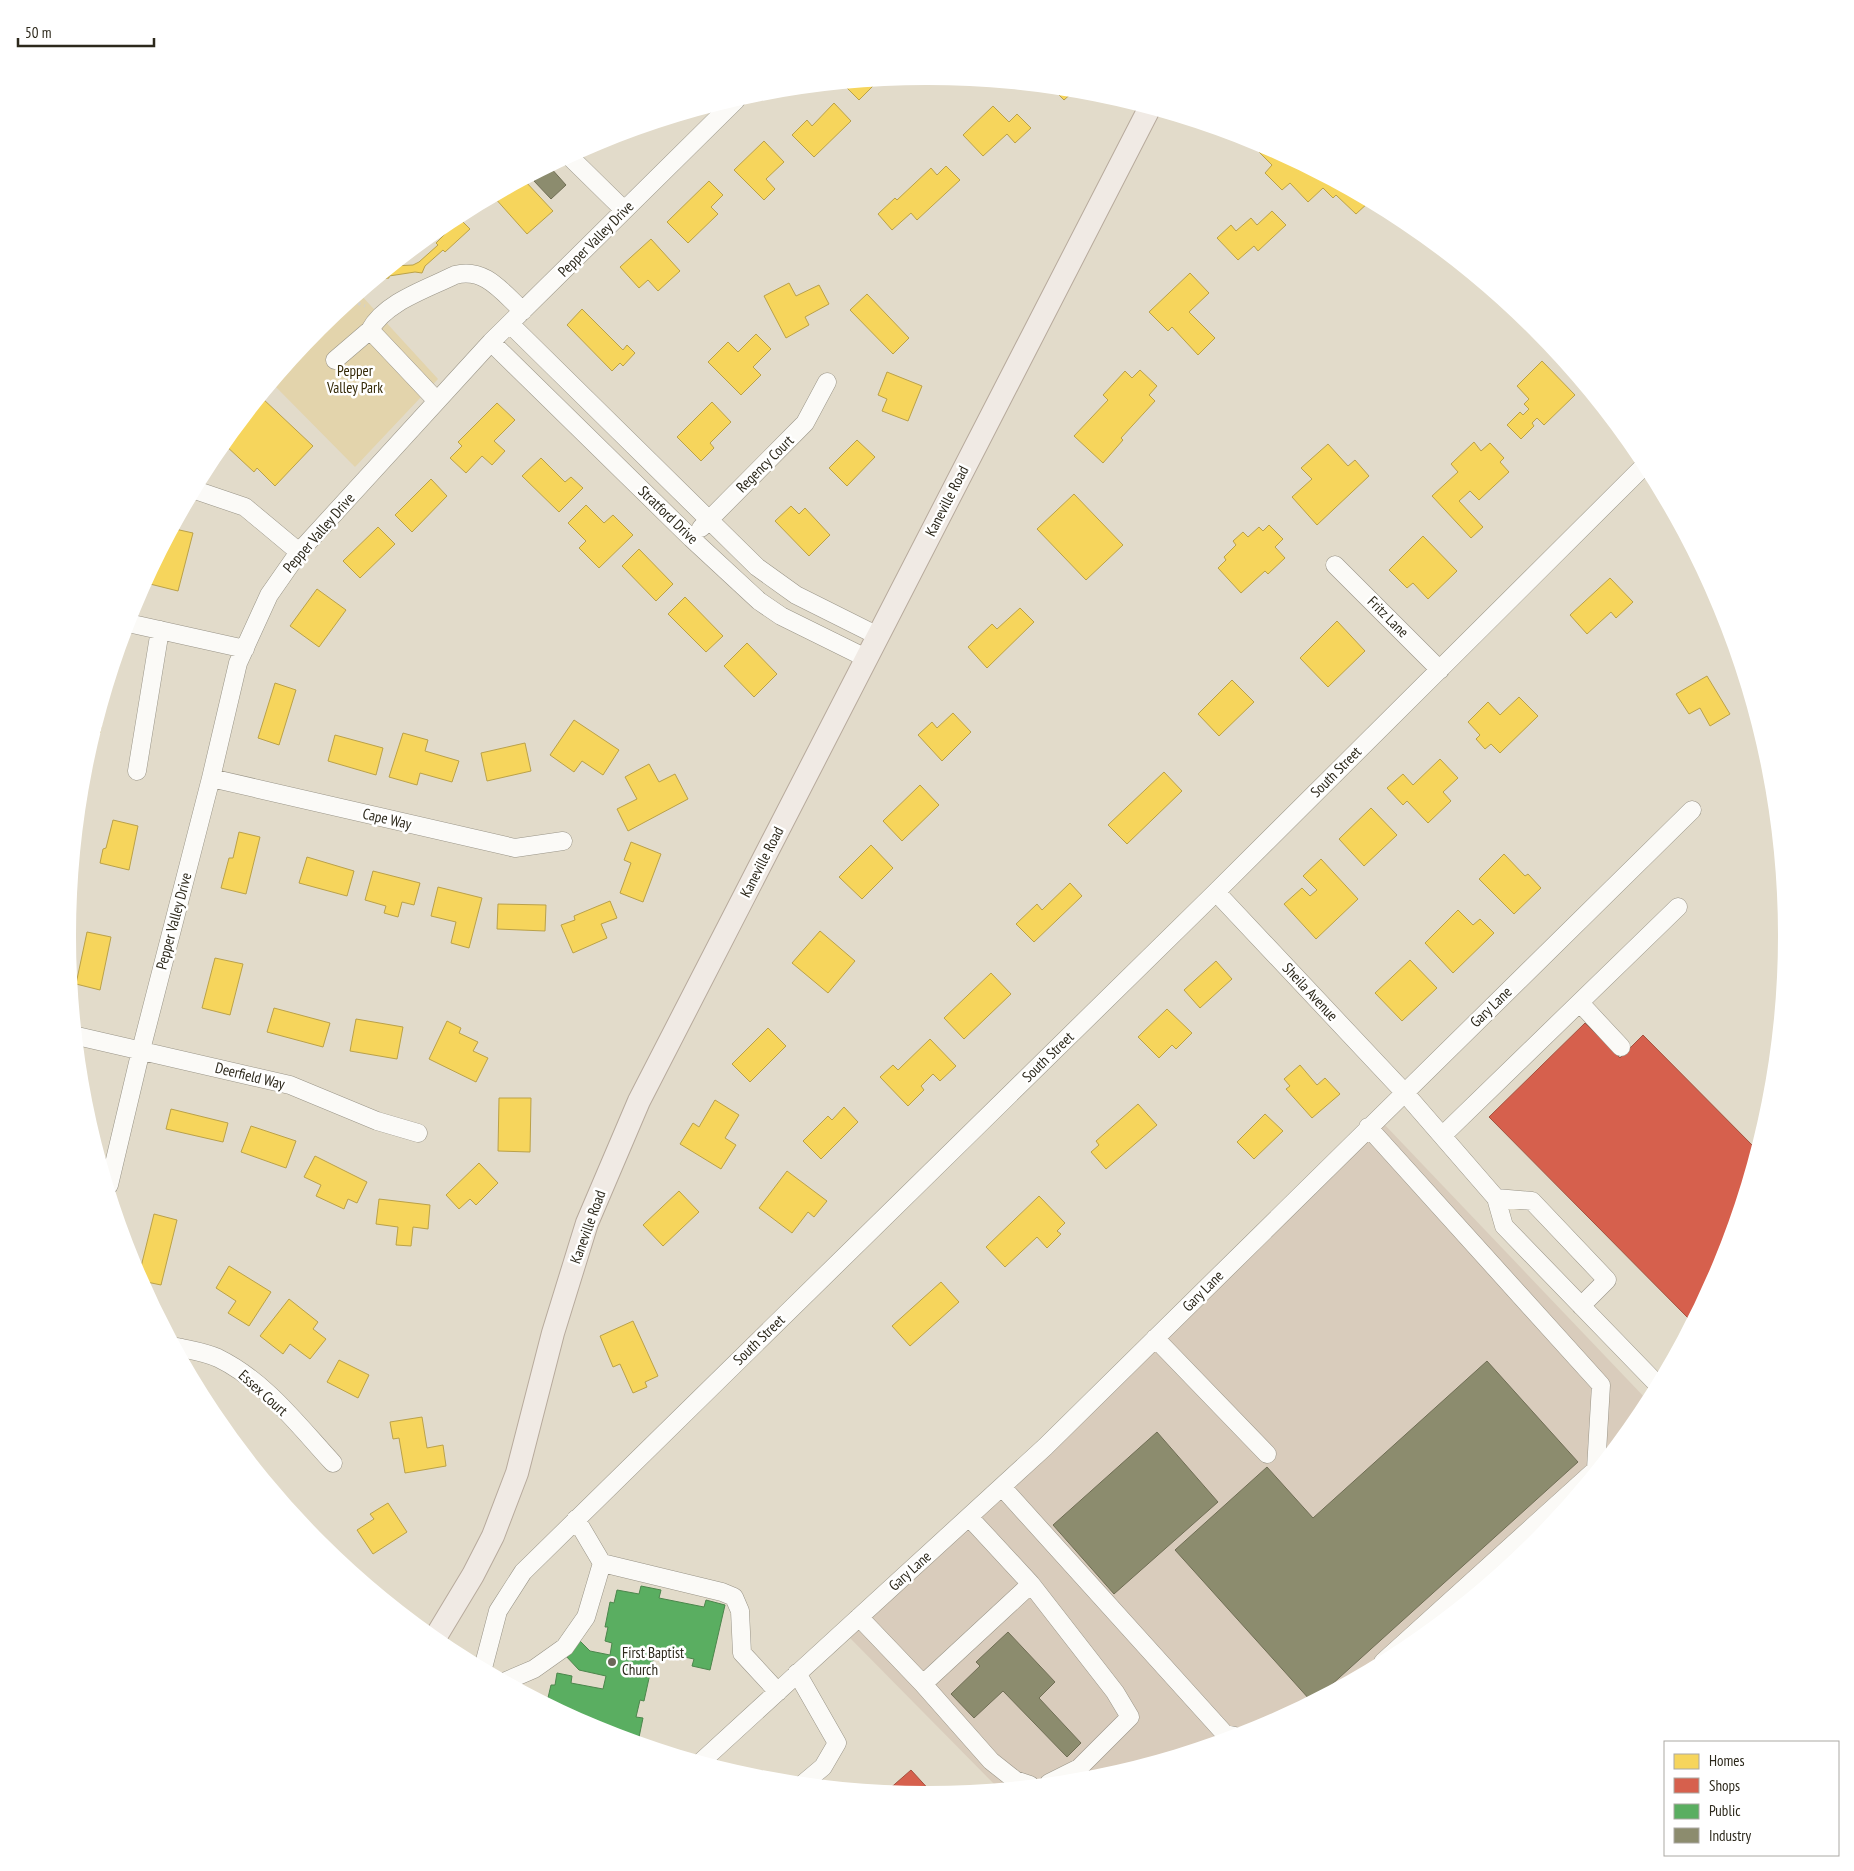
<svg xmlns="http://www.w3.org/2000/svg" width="1854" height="1871" viewBox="0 0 1854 1871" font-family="'PT Sans Narrow',sans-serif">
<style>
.industrial{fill:#d9ccbc}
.green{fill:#e3d4ac}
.homes{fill:#f6d55c;stroke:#baa149}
.shops{fill:#d6604d;stroke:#a3503e}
.public{fill:#5aae61;stroke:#4c864c}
.industry{fill:#8c8c6e;stroke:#706e55}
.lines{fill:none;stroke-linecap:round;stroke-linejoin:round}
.minor-casing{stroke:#999487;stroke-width:19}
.major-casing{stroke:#b7aa9c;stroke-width:24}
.path{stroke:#d4d1cc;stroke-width:3;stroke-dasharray:2.5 4;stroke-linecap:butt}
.minor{stroke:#fbfaf7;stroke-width:18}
.major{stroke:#f0eae4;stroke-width:22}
.poi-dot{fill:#6c6759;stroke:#fff;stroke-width:2}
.labels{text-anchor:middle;stroke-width:5;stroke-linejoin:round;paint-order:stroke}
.street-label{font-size:15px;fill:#2d291c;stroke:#fff}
.park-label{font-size:15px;fill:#352a08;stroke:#fff}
.poi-label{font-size:15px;fill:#2d291c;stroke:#fff;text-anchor:start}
</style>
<rect width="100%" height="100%" fill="#e2dbca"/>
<!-- industrial -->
<path class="industrial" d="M 1384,1124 L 1648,1401 L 1641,1413 L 1535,1543 L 1404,1650 L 1256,1730 L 1094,1779 L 998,1788 L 849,1637 Z"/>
<!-- green -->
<path class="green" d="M 360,294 L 438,379 L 355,467 L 273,384 L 319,328 Z"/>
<!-- homes -->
<path class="homes" d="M 878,81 L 859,100 L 843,84 Z
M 1055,89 L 1074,91 L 1064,100 L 1054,90 Z
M 834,103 L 851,121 L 814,157 L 792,135 L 807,120 L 812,126 Z
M 993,106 L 1009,122 L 1017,114 L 1031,128 L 1015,143 L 1007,134 L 983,156 L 963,135 Z
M 764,141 L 784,162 L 766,179 L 775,189 L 764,200 L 734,170 Z
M 1265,146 L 1369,202 L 1356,214 L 1336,195 L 1333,198 L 1323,188 L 1308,202 L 1290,183 L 1282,190 L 1265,173 L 1272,165 L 1259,152 Z
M 946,166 L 960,180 L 917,220 L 911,213 L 892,230 L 878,214 L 895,198 L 897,200 L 931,168 L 937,175 Z
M 525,181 L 553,211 L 527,234 L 494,197 Z
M 709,181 L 723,195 L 711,207 L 718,214 L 688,243 L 667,222 Z
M 1272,211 L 1286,225 L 1258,251 L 1254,246 L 1238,260 L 1217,238 L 1231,225 L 1236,231 L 1251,218 L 1257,225 Z
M 460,219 L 470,229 L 445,252 L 443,250 L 425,266 L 422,273 L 415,272 L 389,276 L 389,278 L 378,279 L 394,266 L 413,265 L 419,262 L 438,245 L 436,243 Z
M 651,239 L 680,271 L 658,291 L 648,280 L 639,288 L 620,267 Z
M 1190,273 L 1209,293 L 1189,312 L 1215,338 L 1198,355 L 1172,327 L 1168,331 L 1149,312 Z
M 789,283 L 796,296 L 819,285 L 829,304 L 805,317 L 809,325 L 786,338 L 764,296 Z
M 867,294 L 909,338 L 893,354 L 850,310 Z
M 582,309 L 623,350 L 627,345 L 635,353 L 623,366 L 620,363 L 612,371 L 567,325 Z
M 756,334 L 771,349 L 753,367 L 761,375 L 741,395 L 708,362 L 728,342 L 738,352 Z
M 1542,361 L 1575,395 L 1544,425 L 1537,418 L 1532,423 L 1534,426 L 1521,439 L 1507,425 L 1520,412 L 1523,415 L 1529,409 L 1524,404 L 1529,399 L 1517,386 Z
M 1140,370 L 1157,386 L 1149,395 L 1155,401 L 1121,438 L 1123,440 L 1103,463 L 1074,436 L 1108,400 L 1103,395 L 1125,371 L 1132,378 Z
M 887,372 L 922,386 L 908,421 L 882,411 L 887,399 L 878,395 Z
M 262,398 L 313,446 L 275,486 L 257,468 L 254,472 L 224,444 Z
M 712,402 L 731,422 L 710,443 L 714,448 L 701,461 L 677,437 Z
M 497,403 L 515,420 L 494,441 L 505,451 L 492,465 L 482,456 L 466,473 L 450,458 L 462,446 L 458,442 Z
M 857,440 L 875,457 L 847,486 L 829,468 Z
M 1474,442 L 1481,451 L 1490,443 L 1504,458 L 1500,462 L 1509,472 L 1479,500 L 1470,491 L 1459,501 L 1483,527 L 1471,538 L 1432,496 L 1458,472 L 1451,464 Z
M 1328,444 L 1348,466 L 1355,460 L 1369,476 L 1317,525 L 1292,497 L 1312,479 L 1301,468 Z
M 541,458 L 565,482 L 571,477 L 583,488 L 559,512 L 522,476 Z
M 431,479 L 447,496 L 412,532 L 395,515 Z
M 1074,494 L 1123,545 L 1086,580 L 1037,529 Z
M 586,505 L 604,523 L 613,515 L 633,535 L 599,568 L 579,548 L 586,541 L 568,523 Z
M 791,506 L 799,514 L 805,508 L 830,535 L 809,556 L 775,521 Z
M 1269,525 L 1283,539 L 1275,547 L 1285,558 L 1268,574 L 1265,571 L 1241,593 L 1218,568 L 1226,560 L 1224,557 L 1236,545 L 1233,541 L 1243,532 L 1248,537 L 1259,527 L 1263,531 Z
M 378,527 L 395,544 L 360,578 L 343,561 Z
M 175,529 L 193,533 L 178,591 L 146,583 Z
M 1423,536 L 1457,571 L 1428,599 L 1413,583 L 1407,588 L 1389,570 Z
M 639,549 L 673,584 L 656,601 L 622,566 Z
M 1610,578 L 1633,602 L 1616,618 L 1611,612 L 1587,634 L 1570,615 Z
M 317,589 L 346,610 L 319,647 L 290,626 Z
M 685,597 L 723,636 L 706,652 L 668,614 Z
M 1020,608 L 1034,622 L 987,668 L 968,647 L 992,624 L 997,629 Z
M 1337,621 L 1365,651 L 1328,687 L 1300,658 Z
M 747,643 L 777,674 L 754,697 L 724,666 Z
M 1707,676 L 1730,714 L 1710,726 L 1700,708 L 1689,714 L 1676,694 Z
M 1232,680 L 1254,702 L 1219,736 L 1198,714 Z
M 275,683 L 296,690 L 279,745 L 258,738 Z
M 107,692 L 100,733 L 95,732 Z
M 1519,697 L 1538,716 L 1500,753 L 1491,744 L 1485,749 L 1476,739 L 1480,735 L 1468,722 L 1488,702 L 1500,715 Z
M 953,713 L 971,732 L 942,761 L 918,735 L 932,722 L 937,728 Z
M 574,720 L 619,750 L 603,775 L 582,761 L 574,772 L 550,755 Z
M 403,733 L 428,740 L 425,751 L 459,761 L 452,782 L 420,773 L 417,785 L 389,777 Z
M 335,735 L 383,748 L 376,775 L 328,761 Z
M 525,743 L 531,771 L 487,781 L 481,753 Z
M 1440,759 L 1458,778 L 1443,792 L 1451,801 L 1428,823 L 1407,801 L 1403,805 L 1387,788 L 1403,774 L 1413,785 Z
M 649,764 L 659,782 L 675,774 L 688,799 L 628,831 L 617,809 L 637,799 L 625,777 Z
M 1164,772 L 1182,791 L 1127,844 L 1108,825 Z
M 920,785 L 939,805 L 902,841 L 883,821 Z
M 1371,808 L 1397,835 L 1364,866 L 1339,839 Z
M 113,820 L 138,826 L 129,870 L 100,863 L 103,849 L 106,848 Z
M 239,832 L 260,837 L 246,894 L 221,888 L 229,858 L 233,858 Z
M 631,842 L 661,854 L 643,902 L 620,893 L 631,863 L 624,860 Z
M 871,845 L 893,868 L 862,899 L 839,877 Z
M 1504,854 L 1525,876 L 1528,874 L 1541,888 L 1514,914 L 1479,879 Z
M 307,857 L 354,871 L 347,896 L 299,883 Z
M 1321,859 L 1358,899 L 1316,939 L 1284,904 L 1302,888 L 1310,896 L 1317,890 L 1303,876 Z
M 373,871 L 420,883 L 414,905 L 402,902 L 398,917 L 384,913 L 386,906 L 365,900 Z
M 1070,883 L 1082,896 L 1034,942 L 1016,924 L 1037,904 L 1042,910 Z
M 438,887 L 482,898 L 469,948 L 451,943 L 456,922 L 431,916 Z
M 610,901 L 617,918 L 601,924 L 607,938 L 573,953 L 561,925 L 575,920 L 574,916 Z
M 498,904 L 546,905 L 545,931 L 497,929 Z
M 1458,910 L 1473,925 L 1480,919 L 1494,933 L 1453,973 L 1425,943 Z
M 820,931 L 855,961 L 828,993 L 792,963 Z
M 87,932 L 111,937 L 100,990 L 76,984 Z
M 215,958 L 243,964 L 230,1015 L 202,1008 Z
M 1410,960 L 1437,988 L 1402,1021 L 1375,993 Z
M 1216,961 L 1232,979 L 1200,1008 L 1184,990 Z
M 991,973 L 1011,994 L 964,1039 L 944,1018 Z
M 274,1008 L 330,1023 L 323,1047 L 267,1032 Z
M 1167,1009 L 1192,1033 L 1176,1049 L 1172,1045 L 1159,1058 L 1138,1037 Z
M 356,1019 L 403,1027 L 397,1059 L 350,1051 Z
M 447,1021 L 461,1028 L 459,1033 L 478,1042 L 473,1051 L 488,1058 L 476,1082 L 429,1059 Z
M 768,1028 L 786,1046 L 750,1082 L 732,1064 Z
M 930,1039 L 956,1066 L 940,1081 L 933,1074 L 921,1086 L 924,1090 L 908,1106 L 880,1077 L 893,1065 L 898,1070 Z
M 1300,1065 L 1317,1085 L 1325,1078 L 1340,1094 L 1312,1118 L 1286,1089 L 1290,1086 L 1284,1079 Z
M 499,1098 L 531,1098 L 530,1152 L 498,1151 Z
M 715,1100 L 739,1115 L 725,1138 L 736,1145 L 721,1169 L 680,1144 L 693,1123 L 699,1127 Z
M 1138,1104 L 1157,1125 L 1106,1169 L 1091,1152 L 1099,1145 L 1096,1141 Z
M 844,1107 L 858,1122 L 821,1159 L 803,1141 L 828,1116 L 832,1120 Z
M 171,1109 L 228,1123 L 223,1142 L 166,1129 Z
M 1265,1114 L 1283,1131 L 1254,1159 L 1237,1142 Z
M 251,1126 L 296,1141 L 286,1168 L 241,1152 Z
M 315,1156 L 367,1182 L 357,1203 L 348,1199 L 344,1209 L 316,1196 L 321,1185 L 304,1177 Z
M 479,1163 L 498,1183 L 476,1205 L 470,1199 L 459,1209 L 446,1195 Z
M 787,1171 L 827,1201 L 814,1217 L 808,1212 L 792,1233 L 759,1208 Z
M 679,1191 L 699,1212 L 663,1246 L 643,1225 Z
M 1039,1196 L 1065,1223 L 1057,1231 L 1061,1234 L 1047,1248 L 1037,1237 L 1005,1267 L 986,1247 Z
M 379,1199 L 430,1205 L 428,1229 L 413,1227 L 411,1246 L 396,1245 L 398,1227 L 376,1224 Z
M 154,1214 L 177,1220 L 161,1285 L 142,1281 L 139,1275 Z
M 229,1266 L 271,1292 L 249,1326 L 228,1313 L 236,1301 L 216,1288 Z
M 941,1282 L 959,1302 L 910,1346 L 892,1326 Z
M 289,1299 L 318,1322 L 313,1329 L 326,1339 L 310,1359 L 290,1344 L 283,1354 L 260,1336 Z
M 633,1321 L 658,1376 L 645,1382 L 647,1387 L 633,1393 L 620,1364 L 613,1367 L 600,1336 Z
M 339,1360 L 369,1375 L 358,1398 L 327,1382 Z
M 422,1417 L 427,1448 L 443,1445 L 446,1466 L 405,1473 L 399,1438 L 393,1439 L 390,1422 Z
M 219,1421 L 237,1437 L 235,1440 Z
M 388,1503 L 407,1532 L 373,1554 L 357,1530 L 374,1519 L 370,1514 Z
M 311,1533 L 325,1540 L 322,1546 L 319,1543 Z"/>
<!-- shops -->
<path class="shops" d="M 1585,1023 L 1620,1058 L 1643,1035 L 1756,1149 L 1721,1265 L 1691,1321 L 1489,1117 Z
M 911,1770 L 933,1794 L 887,1791 Z"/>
<!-- public -->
<path class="public" d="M 641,1586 L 661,1590 L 659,1598 L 704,1607 L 706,1600 L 725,1605 L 710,1670 L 692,1666 L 694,1659 L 655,1651 L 644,1701 L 640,1700 L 636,1717 L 643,1718 L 638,1742 L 598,1729 L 547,1702 L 551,1685 L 555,1685 L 557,1673 L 572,1676 L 571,1683 L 603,1689 L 606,1676 L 579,1670 L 565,1655 L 580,1641 L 590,1651 L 610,1655 L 612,1643 L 605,1641 L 608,1627 L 605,1627 L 610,1602 L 614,1603 L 617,1590 L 639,1594 Z"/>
<!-- industry -->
<path class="industry" d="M 550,167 L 566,185 L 551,199 L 534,181 Z
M 1487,1361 L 1578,1462 L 1319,1696 L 1310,1700 L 1175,1550 L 1267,1467 L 1313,1518 Z
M 1157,1432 L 1218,1502 L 1114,1594 L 1053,1525 Z
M 1008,1632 L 1055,1682 L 1039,1698 L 1081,1743 L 1067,1757 L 1003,1691 L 974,1718 L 951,1694 L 980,1666 L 976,1662 Z"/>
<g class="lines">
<!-- minor casing -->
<g class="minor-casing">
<path id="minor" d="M 570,157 L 624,210
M 510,324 L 757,567 L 796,595 L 878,636
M 370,330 C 385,302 427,289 455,275 C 485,267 502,292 523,311
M 491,342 L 691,538 L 759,601 L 781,616 L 866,658
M 335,360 L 370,330 L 437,401
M 195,490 L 245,507 L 299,552
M 701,528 L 805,423 L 827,382
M 1335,565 L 1440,670
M 128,623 L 245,649
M 137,771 L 160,630
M 211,778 L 515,848 L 563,841
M 1216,892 L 1404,1092 L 1496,1198 L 1532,1201 L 1607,1280 L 1581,1306
M 1580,1003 L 1621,1047
M 77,1036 L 290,1085 L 377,1121 L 418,1133
M 1368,1127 L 1601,1385 L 1596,1469
M 1442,1136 L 1678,907
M 109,1185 L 141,1050 L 211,778 L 238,663 L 269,595 L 299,552 L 491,342 L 736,100
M 1496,1198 L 1504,1226 L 1657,1384
M 1155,1338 L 1267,1454
M 177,1347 C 190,1350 205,1352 218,1358 C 265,1381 298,1425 333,1463
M 1002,1487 L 1225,1734 L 1235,1736
M 602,1563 L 722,1592 L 734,1597 L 740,1611 L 742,1653 L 778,1692
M 1031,1584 L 1115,1692 L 1130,1717 L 1079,1768 L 1049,1783
M 859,1617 L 923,1684 L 1031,1584 L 969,1517
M 1383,1662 L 1592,1473
M 483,1668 L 498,1611 L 523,1572 L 1216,892 L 1645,465
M 797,1673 L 837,1743 L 823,1767 L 804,1783
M 506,1681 L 534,1669 L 565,1647 L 586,1617 L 602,1563 L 576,1519
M 923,1684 L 991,1761 L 1015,1780 L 1030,1785
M 702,1761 L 1045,1447 L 1692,810"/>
</g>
<!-- major casing -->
<g class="major-casing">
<path id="major" d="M 435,1638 L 473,1575 L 493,1536 L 517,1473 L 553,1333 L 587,1223 L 639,1101 L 1149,109"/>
</g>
<!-- path -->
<path class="path" d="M 352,301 L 365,306"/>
<!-- minor -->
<use href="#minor" class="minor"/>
<!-- major -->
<use href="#major" class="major"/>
</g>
<!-- markers -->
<circle class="poi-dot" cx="612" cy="1662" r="5"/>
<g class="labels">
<!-- street labels -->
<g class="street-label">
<text transform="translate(596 239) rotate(-45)" y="5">Pepper Valley Drive</text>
<text transform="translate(765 464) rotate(-45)" y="5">Regency Court</text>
<text transform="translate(947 501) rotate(-63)" y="5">Kaneville Road</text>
<text transform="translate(668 515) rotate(44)" y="5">Stratford Drive</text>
<text transform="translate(319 533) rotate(-49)" y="5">Pepper Valley Drive</text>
<text transform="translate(1388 617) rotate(45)" y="5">Fritz Lane</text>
<text transform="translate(1336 772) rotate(-45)" y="5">South Street</text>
<text transform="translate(387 819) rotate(13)" y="5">Cape Way</text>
<text transform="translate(762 862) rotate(-63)" y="5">Kaneville Road</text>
<text transform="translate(174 921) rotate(-75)" y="5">Pepper Valley Drive</text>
<text transform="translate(1310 992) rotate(47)" y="5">Sheila Avenue</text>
<text transform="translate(1491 1007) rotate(-44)" y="5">Gary Lane</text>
<text transform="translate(1048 1057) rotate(-44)" y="5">South Street</text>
<text transform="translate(250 1076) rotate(14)" y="5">Deerfield Way</text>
<text transform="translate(588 1227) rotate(-70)" y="5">Kaneville Road</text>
<text transform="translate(1203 1291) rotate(-45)" y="5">Gary Lane</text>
<text transform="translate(759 1340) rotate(-44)" y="5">South Street</text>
<text transform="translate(263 1393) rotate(42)" y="5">Essex Court</text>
<text transform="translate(910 1571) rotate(-42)" y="5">Gary Lane</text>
</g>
<!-- park labels -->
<g class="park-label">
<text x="355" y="376">Pepper<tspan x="355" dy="17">Valley Park</tspan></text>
</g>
<!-- poi labels -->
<g class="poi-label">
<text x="622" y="1658">First Baptist<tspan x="622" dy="17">Church</tspan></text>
</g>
</g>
<!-- crop -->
<path d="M0 0H1854V1871H0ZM926 85H928A850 850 0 0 1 1778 935V936A850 850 0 0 1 928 1786H926A850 850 0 0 1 76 936V935A850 850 0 0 1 926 85Z" fill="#fff" fill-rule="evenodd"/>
<!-- legend -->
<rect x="1664" y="1741" width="175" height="115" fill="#ffffff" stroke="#aba9a4"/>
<rect x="1674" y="1754" width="25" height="15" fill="#f6d55c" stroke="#aba9a4"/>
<text x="1709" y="1766" font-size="15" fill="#2d291c">Homes</text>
<rect x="1674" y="1778" width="25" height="15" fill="#d6604d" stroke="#aba9a4"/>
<text x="1709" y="1791" font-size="15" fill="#2d291c">Shops</text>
<rect x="1674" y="1804" width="25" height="15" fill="#5aae61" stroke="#aba9a4"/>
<text x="1709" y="1816" font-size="15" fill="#2d291c">Public</text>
<rect x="1674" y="1828" width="25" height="15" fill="#8c8c6e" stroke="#aba9a4"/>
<text x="1709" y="1841" font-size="15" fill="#2d291c">Industry</text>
<!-- scale -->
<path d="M18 38v8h136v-8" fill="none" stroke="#2d291c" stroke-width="2.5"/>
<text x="25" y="38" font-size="15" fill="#2d291c" stroke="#ffffff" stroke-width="4" paint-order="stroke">50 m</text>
</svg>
